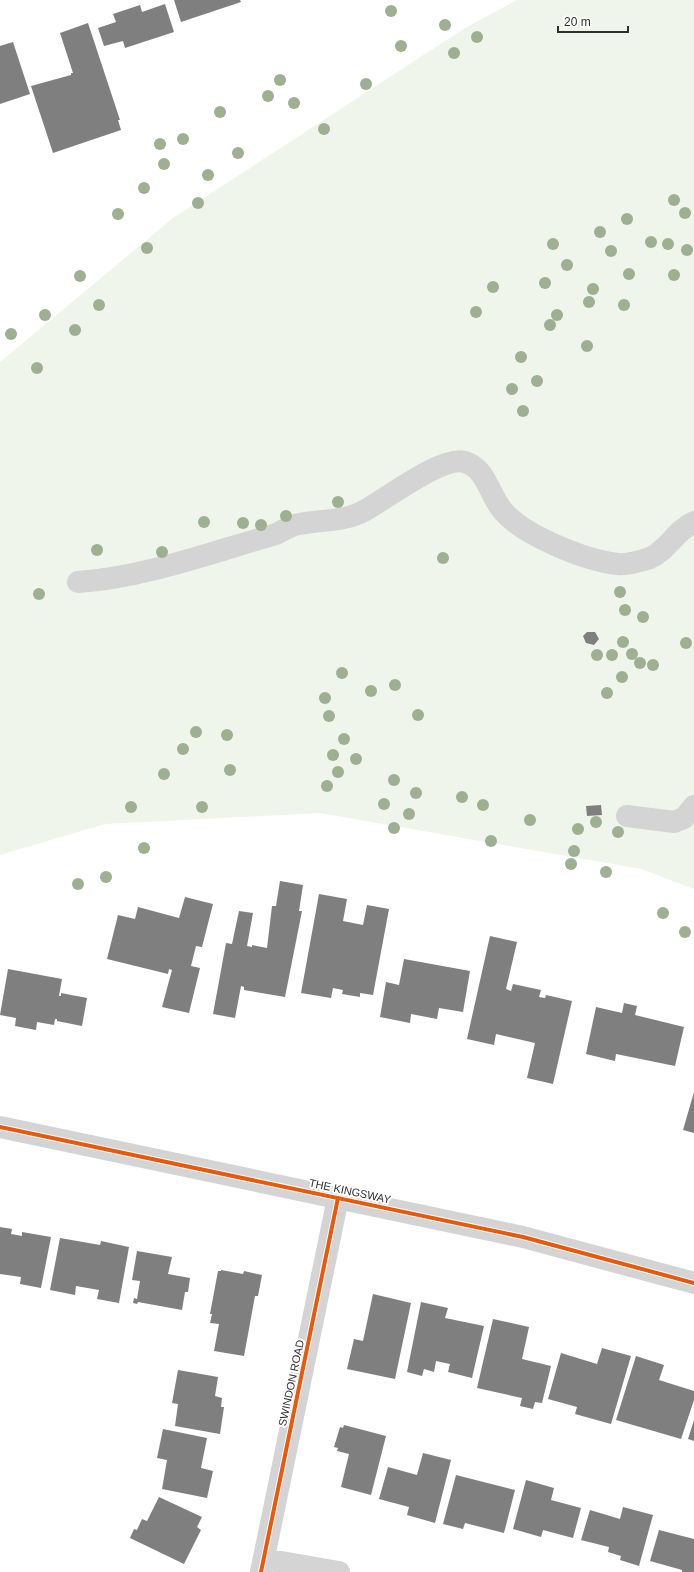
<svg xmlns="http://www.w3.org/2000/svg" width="694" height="1572" viewBox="0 0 694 1572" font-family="Arial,sans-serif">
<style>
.green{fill:#f0f5eb}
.building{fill:#7f7f7f}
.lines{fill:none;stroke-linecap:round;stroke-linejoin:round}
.minor{stroke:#d4d4d4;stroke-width:22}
.cycleway-casing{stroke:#fff;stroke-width:6}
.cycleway{stroke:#e8590c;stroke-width:4}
.tree{fill:#9eaf92}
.labels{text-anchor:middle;stroke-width:4;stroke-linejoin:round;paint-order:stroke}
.street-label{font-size:11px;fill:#2f2f2f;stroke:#fff}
</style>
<rect width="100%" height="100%" fill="#fff"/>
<!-- green -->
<path class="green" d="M 517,0 L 694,0 L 694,889 L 641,869 L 320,813 L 105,824 L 0,855 L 0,362 L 173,218 L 465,28 Z"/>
<!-- building -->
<path class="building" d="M 174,0 L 240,0 L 241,2 L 181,22 Z
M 165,4 L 174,32 L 125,48 L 123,41 L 104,46 L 98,28 L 116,22 L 113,14 L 140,5 L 142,12 Z
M 88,23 L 120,120 L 118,120 L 121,130 L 53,153 L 31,86 L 71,75 L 71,73 L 73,73 L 60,33 Z
M 13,42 L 30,94 L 0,104 L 0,46 Z
M 587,632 L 595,632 L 599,639 L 594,645 L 586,643 L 583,636 Z
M 601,805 L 602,815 L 587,816 L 586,806 Z
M 280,881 L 303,885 L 299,911 L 302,911 L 285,997 L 244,990 L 244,987 L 241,986 L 235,1018 L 213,1014 L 226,943 L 232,944 L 239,911 L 253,913 L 247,946 L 252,947 L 252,945 L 267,948 L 272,906 L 276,906 Z
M 319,894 L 347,899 L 343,921 L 363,925 L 367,905 L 389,909 L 373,995 L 360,993 L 360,997 L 342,994 L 343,990 L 333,988 L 331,998 L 301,993 Z
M 185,897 L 213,904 L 202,947 L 196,946 L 191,966 L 200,968 L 189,1013 L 162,1007 L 172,970 L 169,969 L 168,974 L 107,959 L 118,915 L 135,919 L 138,907 L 179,918 Z
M 490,936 L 517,942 L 506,989 L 511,991 L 513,984 L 541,990 L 539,997 L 545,998 L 546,995 L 572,1001 L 553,1084 L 527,1078 L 535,1043 L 496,1034 L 494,1045 L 467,1039 Z
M 404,959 L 470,971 L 463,1012 L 439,1008 L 437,1019 L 411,1014 L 410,1023 L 380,1017 L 386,982 L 399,985 Z
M 8,969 L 62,979 L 59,996 L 61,996 L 61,993 L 87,998 L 82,1026 L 57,1021 L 57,1019 L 55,1019 L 54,1025 L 37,1022 L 36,1030 L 15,1026 L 16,1018 L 0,1015 Z
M 624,1003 L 637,1006 L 635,1015 L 684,1027 L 675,1066 L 616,1054 L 615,1061 L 586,1054 L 596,1007 L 622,1013 Z
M 694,1092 L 694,1133 L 683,1130 Z
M 0,1227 L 12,1229 L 11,1234 L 22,1236 L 22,1232 L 51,1237 L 41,1288 L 20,1284 L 21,1277 L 0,1274 Z
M 60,1238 L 100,1245 L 101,1241 L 129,1247 L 119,1303 L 97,1299 L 99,1290 L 76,1286 L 75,1295 L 50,1290 Z
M 137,1251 L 172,1257 L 168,1274 L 190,1278 L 188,1292 L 185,1292 L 182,1310 L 138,1302 L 137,1304 L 133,1303 L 134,1298 L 137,1299 L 140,1281 L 132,1280 Z
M 221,1270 L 243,1274 L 244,1271 L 262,1275 L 258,1296 L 255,1296 L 244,1356 L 214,1351 L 219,1324 L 210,1323 L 212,1314 L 210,1314 L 218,1271 L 221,1271 Z
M 373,1294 L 411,1303 L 395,1379 L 347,1369 L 354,1339 L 363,1341 Z
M 421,1302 L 448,1308 L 445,1318 L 484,1326 L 472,1378 L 448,1372 L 450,1364 L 436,1361 L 434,1372 L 424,1369 L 422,1376 L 407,1372 Z
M 493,1319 L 529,1327 L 522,1359 L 551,1366 L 542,1403 L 535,1402 L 533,1409 L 520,1406 L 522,1398 L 477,1388 Z
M 602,1348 L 631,1356 L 611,1424 L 575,1414 L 577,1407 L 548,1399 L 561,1353 L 597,1364 Z
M 636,1356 L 664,1365 L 659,1380 L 694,1391 L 694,1400 L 681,1439 L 616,1420 Z
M 178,1370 L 218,1377 L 215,1396 L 222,1398 L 221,1407 L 224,1407 L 220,1434 L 175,1426 L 178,1404 L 172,1403 Z
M 694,1420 L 694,1441 L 688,1439 Z
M 344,1425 L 386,1436 L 371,1495 L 341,1487 L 349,1454 L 337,1451 L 338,1448 L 334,1447 L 340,1427 L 343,1428 Z
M 163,1429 L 207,1438 L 201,1468 L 213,1471 L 207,1498 L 162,1489 L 167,1460 L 157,1458 Z
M 423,1453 L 451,1460 L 435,1523 L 407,1515 L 409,1507 L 379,1499 L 388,1467 L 417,1475 Z
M 456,1475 L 515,1490 L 504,1533 L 465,1523 L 463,1529 L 443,1524 Z
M 526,1480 L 554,1488 L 551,1500 L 581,1508 L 573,1538 L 543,1530 L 541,1537 L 513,1529 Z
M 159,1497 L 202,1517 L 197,1527 L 201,1530 L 184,1564 L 130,1538 L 134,1529 L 137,1530 L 142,1519 L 147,1521 Z
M 623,1507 L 653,1515 L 639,1566 L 620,1560 L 621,1556 L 608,1552 L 609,1547 L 581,1540 L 590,1510 L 620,1519 Z
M 659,1530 L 694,1539 L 694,1572 L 682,1572 L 682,1570 L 650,1561 Z"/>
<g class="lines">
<!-- minor -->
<path class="minor" d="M 78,582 C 142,578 213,552 276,534 C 282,531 288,527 295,525 C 317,519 338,523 360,513 C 383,502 441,455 465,462 C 487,469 489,495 503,511 C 524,536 585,560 617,564 C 626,565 641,561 650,558 C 668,550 676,530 694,522
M 627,816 L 674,822 L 684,818 L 694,806
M 0,1127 L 523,1237 L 694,1283
M 264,1559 L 339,1572
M 261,1572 L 338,1198"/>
<!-- cycleway casing -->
<g class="cycleway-casing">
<path id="cycleway" d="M 0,1127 L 523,1237 L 694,1283
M 261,1572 L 338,1198"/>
</g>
<!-- cycleway -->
<use href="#cycleway" class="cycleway"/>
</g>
<!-- trees -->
<g class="tree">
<circle cx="391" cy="11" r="6"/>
<circle cx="445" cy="25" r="6"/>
<circle cx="477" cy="37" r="6"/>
<circle cx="401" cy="46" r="6"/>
<circle cx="454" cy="53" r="6"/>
<circle cx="280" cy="80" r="6"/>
<circle cx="366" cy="84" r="6"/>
<circle cx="268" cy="96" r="6"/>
<circle cx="294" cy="103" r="6"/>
<circle cx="220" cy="112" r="6"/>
<circle cx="324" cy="129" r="6"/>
<circle cx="183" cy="139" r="6"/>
<circle cx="160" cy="144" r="6"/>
<circle cx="238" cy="153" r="6"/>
<circle cx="164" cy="164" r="6"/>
<circle cx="208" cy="175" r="6"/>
<circle cx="144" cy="188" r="6"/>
<circle cx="674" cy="200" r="6"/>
<circle cx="198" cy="203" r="6"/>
<circle cx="685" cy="213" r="6"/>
<circle cx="118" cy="214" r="6"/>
<circle cx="627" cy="219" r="6"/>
<circle cx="600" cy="232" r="6"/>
<circle cx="651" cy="242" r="6"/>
<circle cx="553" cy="244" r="6"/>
<circle cx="668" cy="244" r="6"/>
<circle cx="147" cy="248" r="6"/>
<circle cx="687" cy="250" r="6"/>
<circle cx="611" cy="251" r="6"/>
<circle cx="567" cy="265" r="6"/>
<circle cx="629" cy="274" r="6"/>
<circle cx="674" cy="275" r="6"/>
<circle cx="80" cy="276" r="6"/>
<circle cx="545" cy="283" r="6"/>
<circle cx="493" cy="287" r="6"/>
<circle cx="593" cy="289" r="6"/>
<circle cx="589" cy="302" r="6"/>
<circle cx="99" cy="305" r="6"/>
<circle cx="624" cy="305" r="6"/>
<circle cx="476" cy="312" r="6"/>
<circle cx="45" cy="315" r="6"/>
<circle cx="557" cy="315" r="6"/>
<circle cx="550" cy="325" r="6"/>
<circle cx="75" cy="330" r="6"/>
<circle cx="11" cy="334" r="6"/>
<circle cx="587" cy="346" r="6"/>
<circle cx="521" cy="357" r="6"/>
<circle cx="37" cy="368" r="6"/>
<circle cx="537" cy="381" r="6"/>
<circle cx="512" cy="389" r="6"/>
<circle cx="523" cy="411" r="6"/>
<circle cx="338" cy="502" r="6"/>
<circle cx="286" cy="516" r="6"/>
<circle cx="204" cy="522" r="6"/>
<circle cx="243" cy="523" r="6"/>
<circle cx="261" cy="525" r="6"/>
<circle cx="97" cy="550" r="6"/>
<circle cx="162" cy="552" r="6"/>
<circle cx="443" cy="558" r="6"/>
<circle cx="620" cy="592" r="6"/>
<circle cx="39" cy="594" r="6"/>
<circle cx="625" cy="610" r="6"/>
<circle cx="643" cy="617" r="6"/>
<circle cx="623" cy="642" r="6"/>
<circle cx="686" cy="643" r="6"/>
<circle cx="632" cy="654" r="6"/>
<circle cx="597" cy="655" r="6"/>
<circle cx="612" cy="655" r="6"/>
<circle cx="640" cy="663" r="6"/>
<circle cx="653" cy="665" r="6"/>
<circle cx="342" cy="673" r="6"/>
<circle cx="622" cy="677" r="6"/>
<circle cx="395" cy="685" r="6"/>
<circle cx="371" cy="691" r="6"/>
<circle cx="607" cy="693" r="6"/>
<circle cx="325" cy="698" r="6"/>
<circle cx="418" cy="715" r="6"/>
<circle cx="329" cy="716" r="6"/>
<circle cx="196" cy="732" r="6"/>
<circle cx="227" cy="735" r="6"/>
<circle cx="344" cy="739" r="6"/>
<circle cx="183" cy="749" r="6"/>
<circle cx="333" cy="755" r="6"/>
<circle cx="356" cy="759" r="6"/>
<circle cx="230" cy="770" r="6"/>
<circle cx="338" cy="772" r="6"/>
<circle cx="164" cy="774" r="6"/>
<circle cx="394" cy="780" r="6"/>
<circle cx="327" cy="786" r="6"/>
<circle cx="416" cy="793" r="6"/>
<circle cx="462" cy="797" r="6"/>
<circle cx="384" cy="804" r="6"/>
<circle cx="483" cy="805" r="6"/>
<circle cx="131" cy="807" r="6"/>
<circle cx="202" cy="807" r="6"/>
<circle cx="409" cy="814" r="6"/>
<circle cx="530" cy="820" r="6"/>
<circle cx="596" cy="822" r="6"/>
<circle cx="394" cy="828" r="6"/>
<circle cx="578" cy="829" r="6"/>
<circle cx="618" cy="832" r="6"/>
<circle cx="491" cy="841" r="6"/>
<circle cx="144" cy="848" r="6"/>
<circle cx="574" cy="851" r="6"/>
<circle cx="571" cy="864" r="6"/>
<circle cx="606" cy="872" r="6"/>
<circle cx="106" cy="877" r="6"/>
<circle cx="78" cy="884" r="6"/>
<circle cx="663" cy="913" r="6"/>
<circle cx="685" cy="932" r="6"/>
</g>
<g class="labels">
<!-- street labels -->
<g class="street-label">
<text transform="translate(350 1191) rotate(12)" y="4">THE KINGSWAY</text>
<text transform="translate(291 1383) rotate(-78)" y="4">SWINDON ROAD</text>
</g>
</g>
<!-- scale -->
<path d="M558 26v6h70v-6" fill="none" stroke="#2f2f2f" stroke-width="2"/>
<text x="564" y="26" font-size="12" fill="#2f2f2f" stroke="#ffffff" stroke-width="3" paint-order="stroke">20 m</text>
</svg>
